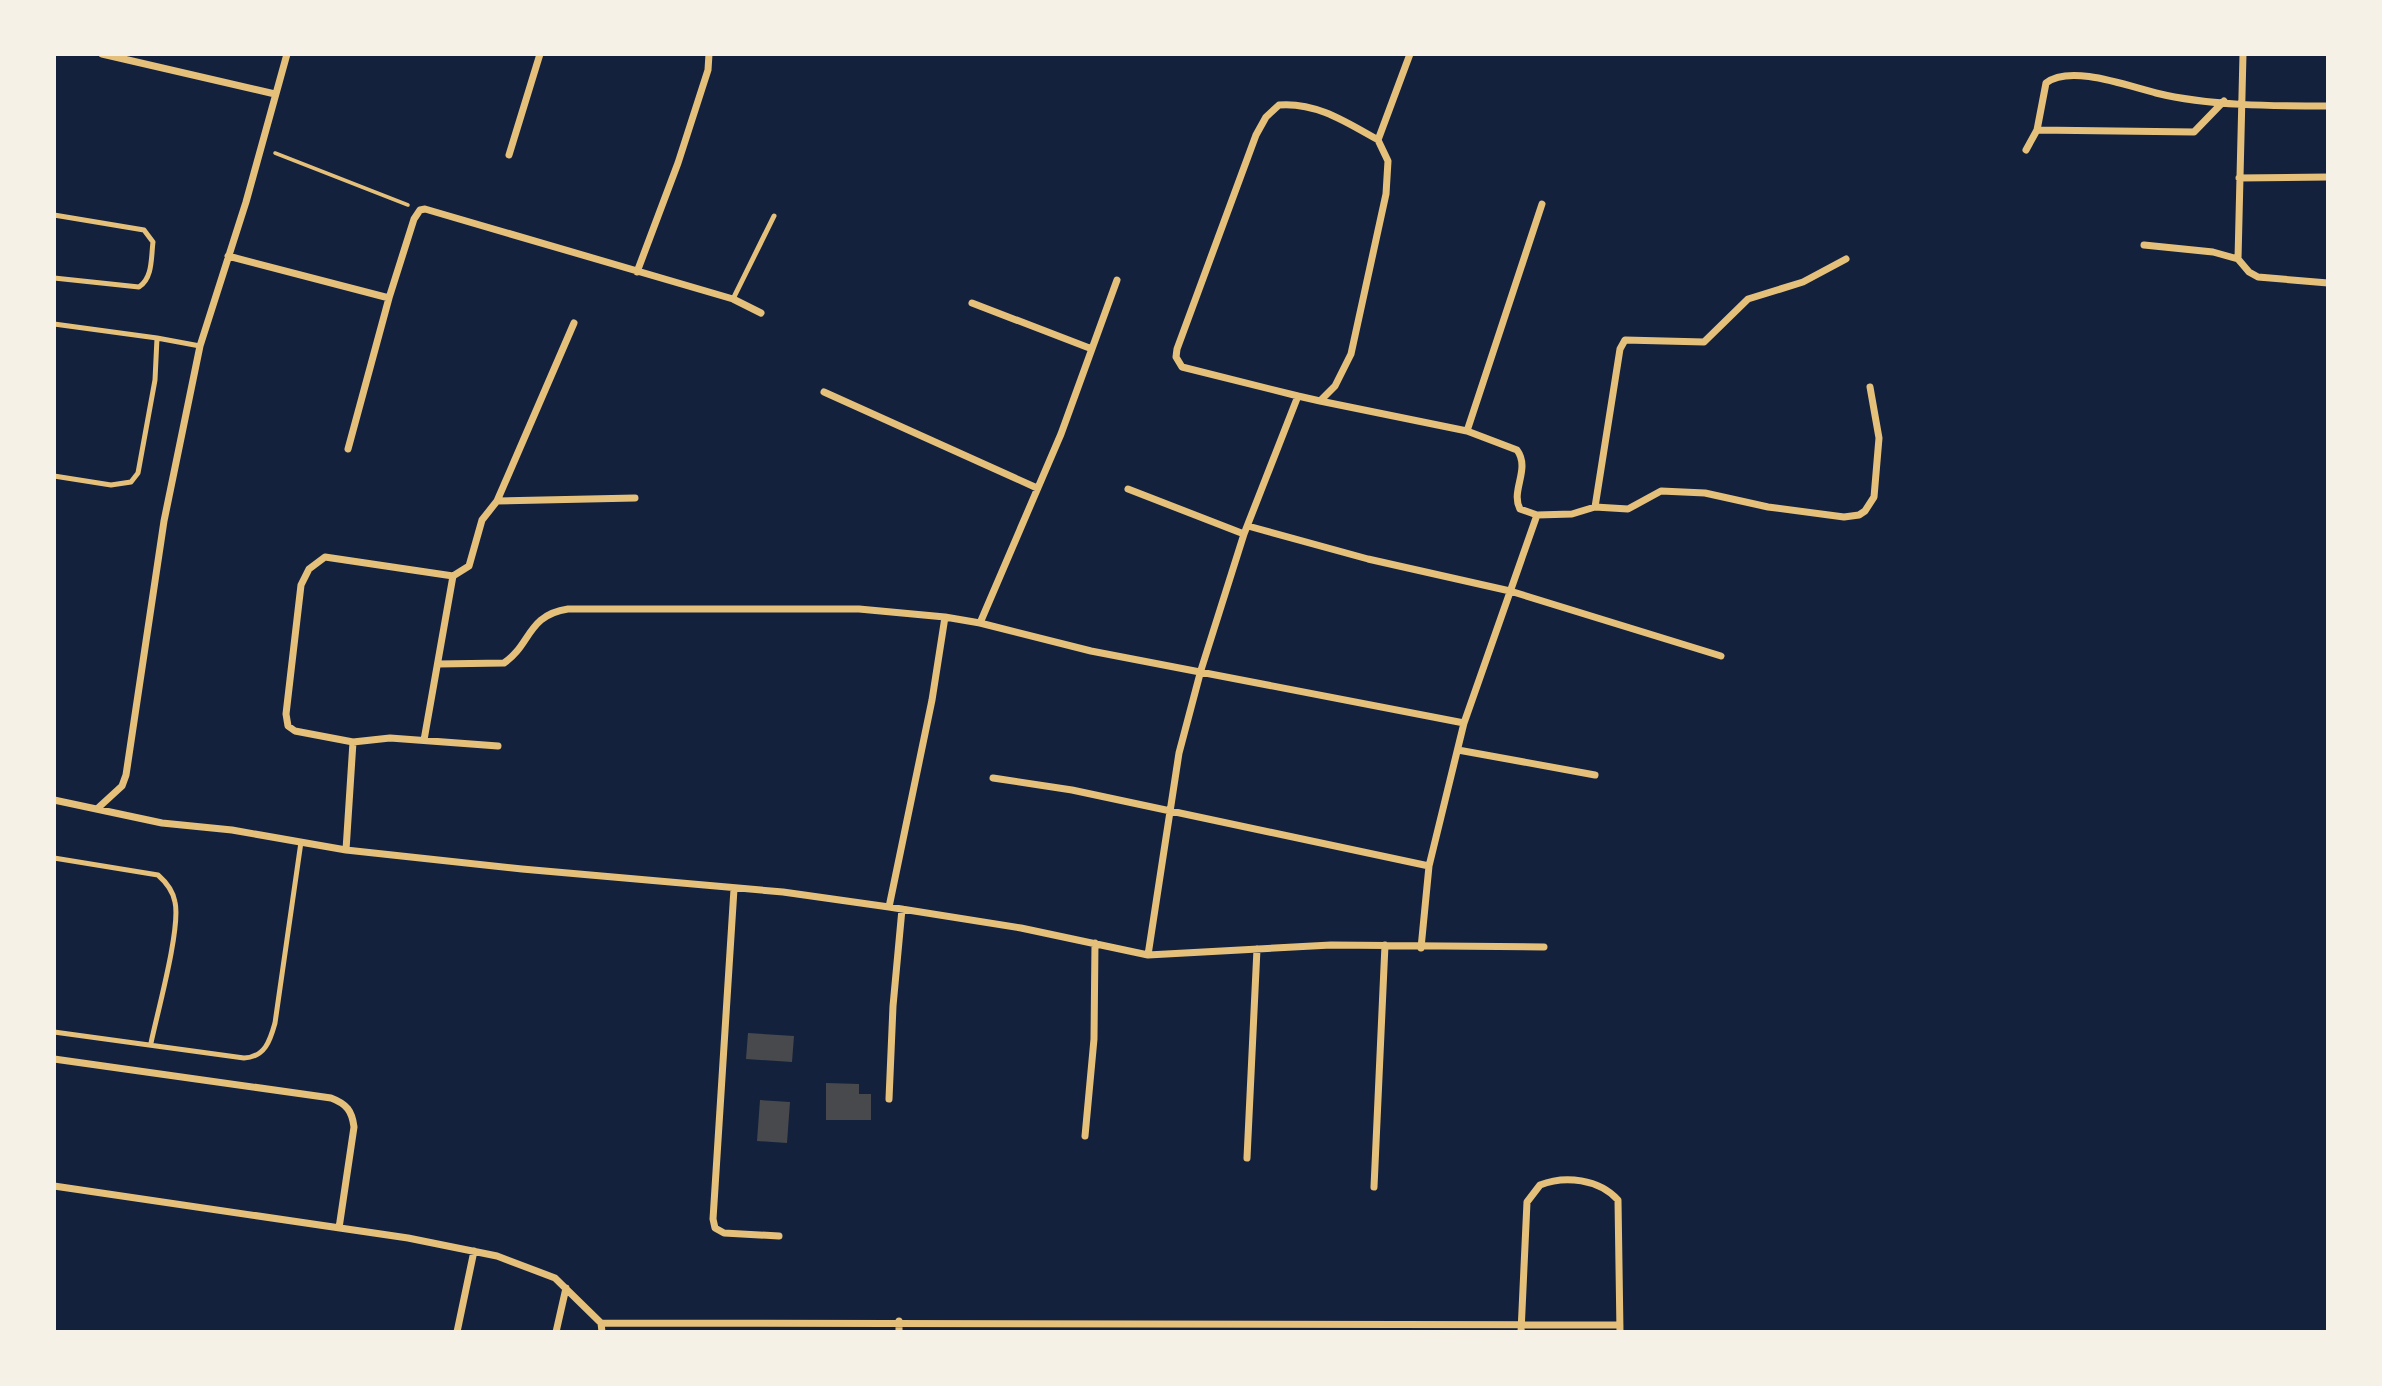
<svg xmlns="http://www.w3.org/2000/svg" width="2382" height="1386" viewBox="0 0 2382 1386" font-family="'Public Sans',sans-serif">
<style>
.building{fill:#48494c}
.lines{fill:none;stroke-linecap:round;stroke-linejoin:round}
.path{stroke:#e5c07b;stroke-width:3.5}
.service{stroke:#e5c07b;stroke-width:5}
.minor{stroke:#e5c07b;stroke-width:7}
</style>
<rect width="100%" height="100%" fill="#14213d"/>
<!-- building -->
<path class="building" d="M 748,1033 L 794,1036 L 792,1062 L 746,1059 Z
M 826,1083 L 859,1084 L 859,1094 L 871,1094 L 871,1120 L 826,1120 Z
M 760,1100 L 790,1102 L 787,1143 L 757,1141 Z"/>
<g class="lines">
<!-- path -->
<path class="path" d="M 275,153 L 408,205"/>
<!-- service -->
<path class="service" d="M 54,215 L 144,230 L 153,242 C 151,257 153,278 139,287 L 54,278
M 733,299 L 774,216
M 54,324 L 157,338
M 54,476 L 111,485 L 131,482 L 138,473 L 155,380 L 157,338 L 200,346
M 54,858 L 158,875 C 166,882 173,891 175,902 C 181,928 157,1014 151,1043
M 54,1032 L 244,1058 C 265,1057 270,1041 275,1023 L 301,842"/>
<!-- minor -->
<path class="minor" d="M 102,54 L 275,94
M 2243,54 L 2238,259 L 2249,272 L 2258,277 L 2328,283
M 2037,130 L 2194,132 L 2224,101
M 2026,150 L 2037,130 L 2046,83 C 2070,64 2128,86 2156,93 C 2209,106 2273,106 2328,106
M 509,155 L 540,54
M 2239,178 L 2328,177
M 2144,245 L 2213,252 L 2238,259
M 228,256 L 389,298 L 414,219 L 420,210 L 425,209 L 733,299 L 761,313
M 637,272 L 678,163 L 708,70 L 709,54
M 972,303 L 1092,349
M 824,392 L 1037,488
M 1298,396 L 1182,367 L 1176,357 L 1177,349 L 1256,135 L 1266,117 L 1279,105 C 1316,102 1346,122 1378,140
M 1320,401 L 1467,431 L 1517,450 C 1531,469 1510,491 1520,509 L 1537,515
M 1467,431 L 1542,204
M 348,449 L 389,298
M 1128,489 L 1244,534
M 497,501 L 635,498
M 1595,507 L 1620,349 L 1625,340 L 1704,342 L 1748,299 L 1803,282 L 1846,259
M 1248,526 L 1368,559 L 1510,591 L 1721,656
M 453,576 L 325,557 L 309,569 L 301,585 L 286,714 L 288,726 L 295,731 L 353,742 L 390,738 L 498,746
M 980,623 L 1091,651 L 1464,723
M 438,664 L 504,663 C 531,645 527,615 568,609 L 859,609 L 945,617
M 424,740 L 453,576 L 469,566 L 482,520 L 497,501 L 574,323
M 1458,750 L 1595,775
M 993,778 L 1072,790 L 1429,866
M 54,800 L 162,823 L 232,830 L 346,850 L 522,869 L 783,892 L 889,907 L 1021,928 L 1148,955 L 1331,945 L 1544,947
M 98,808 L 122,786 L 126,775 L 164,521 L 200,346 L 246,202 L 287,54
M 346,850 L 353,742
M 734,889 L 713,1219 L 715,1228 L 724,1233 L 779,1236
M 889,907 L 932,700 L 945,617 L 980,623 L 1061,434 L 1117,280
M 1421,948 L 1429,866 L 1464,723 L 1537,515 L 1572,514 L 1595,507 L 1628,509 L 1661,491 L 1705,493 L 1768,507 L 1844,517 L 1859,515 L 1865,511 L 1874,497 L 1879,438 L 1870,387
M 1148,955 L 1179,753 L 1201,670 L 1244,534 L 1298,396 L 1320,401 L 1335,386 L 1351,354 L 1386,194 L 1388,161 L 1378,140 L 1410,54
M 54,1059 L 331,1098 C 347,1104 352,1111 354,1127 L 339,1228
M 889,1099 L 893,1006 L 902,909
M 1085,1136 L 1094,1039 L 1095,943
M 1247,1158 L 1257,949
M 54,1186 L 408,1238 L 497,1256 L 555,1278 L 601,1323 L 602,1332
M 1374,1187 L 1385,945
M 601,1323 L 1620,1325
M 457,1332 L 474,1251
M 556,1332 L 566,1288
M 899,1332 L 899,1321
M 1521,1332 L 1527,1202 L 1540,1185 C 1565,1175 1599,1179 1618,1200 L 1620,1332"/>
</g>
<!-- border -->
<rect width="2382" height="1386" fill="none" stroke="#f6f1e7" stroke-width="112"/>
</svg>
